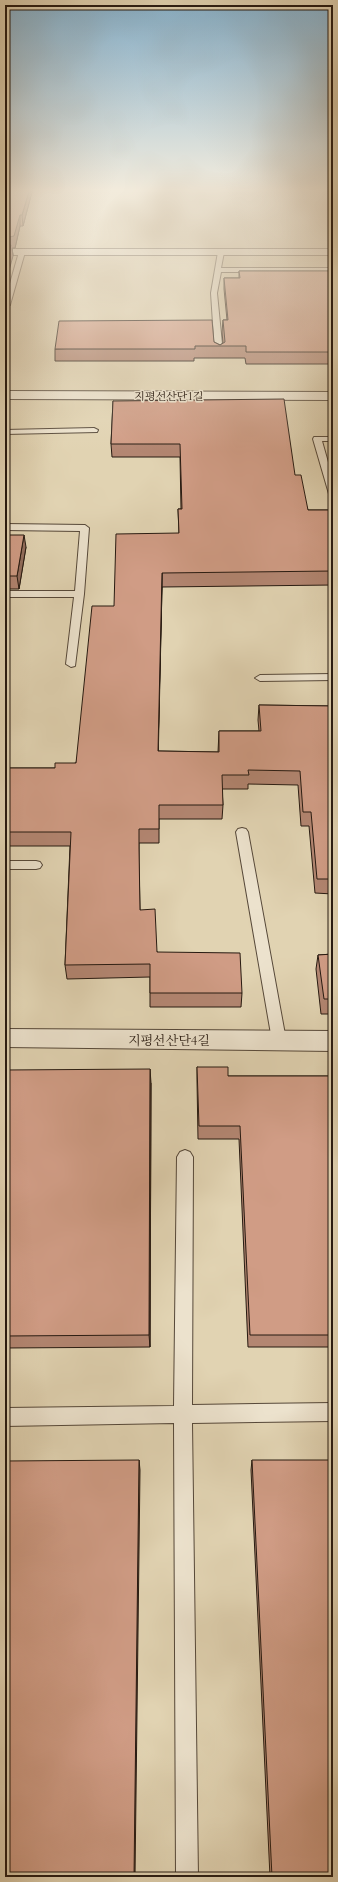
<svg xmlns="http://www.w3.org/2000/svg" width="338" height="1882" viewBox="0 0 338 1882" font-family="Cardo,'Noto Serif KR',serif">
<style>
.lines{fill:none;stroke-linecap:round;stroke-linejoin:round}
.lane-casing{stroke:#564839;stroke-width:2}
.street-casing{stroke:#564839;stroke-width:2}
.lane{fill:#ece2cd;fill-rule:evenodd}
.street{fill:#ece2cd;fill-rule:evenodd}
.wall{fill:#b38672;stroke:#271a11}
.shaded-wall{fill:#926d5d;stroke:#271a11}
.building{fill:#d09c85;stroke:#271a11}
.labels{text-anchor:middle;stroke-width:3;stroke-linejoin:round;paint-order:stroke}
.far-street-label{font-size:11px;fill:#271a11;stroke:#ece2cd}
.street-label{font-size:13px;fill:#271a11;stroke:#ece2cd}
</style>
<rect width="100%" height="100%" fill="#e1d3b2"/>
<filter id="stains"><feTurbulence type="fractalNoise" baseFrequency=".005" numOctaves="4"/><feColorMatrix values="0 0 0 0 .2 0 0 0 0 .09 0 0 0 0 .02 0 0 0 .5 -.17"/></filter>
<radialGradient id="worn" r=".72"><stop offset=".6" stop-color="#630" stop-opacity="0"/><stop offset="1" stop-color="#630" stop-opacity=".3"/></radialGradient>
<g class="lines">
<!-- lane casing -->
<g class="lane-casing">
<path id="lane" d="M 22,250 L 25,252 L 10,305 L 5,306 L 5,301 L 19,252 Z
M 221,250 L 224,252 L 221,268 L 333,268 L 333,272 L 221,272 L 217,293 L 223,354 L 219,356 L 215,354 L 211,293 L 218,252 Z
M 94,428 L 98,430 L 97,432 L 5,434 L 5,430 Z
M 314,437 L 333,437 L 333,441 L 322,441 L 333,480 L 333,497 L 329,494 L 313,439 Z
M 5,524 L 85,525 L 89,528 L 84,594 L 75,666 L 71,667 L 66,664 L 74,597 L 5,597 L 5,591 L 75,591 L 80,531 L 5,530 Z
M 333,674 L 333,680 L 260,681 L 255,678 L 260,675 Z
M 242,828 L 246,829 L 248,832 L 286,1040 L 284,1044 L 279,1046 L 274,1044 L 272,1040 L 236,832 L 238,829 Z
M 5,861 L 36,861 L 40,862 L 42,865 L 40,868 L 36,869 L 5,869 Z
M 185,1150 L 190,1152 L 193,1157 L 192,1405 L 333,1403 L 333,1421 L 192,1423 L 198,1877 L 176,1877 L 174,1423 L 5,1426 L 5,1408 L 174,1406 L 177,1157 L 180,1152 Z"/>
</g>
<!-- street casing -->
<g class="street-casing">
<path id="street" d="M 5,249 L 333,249 L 333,255 L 5,255 Z
M 5,391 L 333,392 L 333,400 L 5,399 Z
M 5,1029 L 333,1031 L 333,1051 L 5,1047 Z"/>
</g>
<!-- lane -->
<use href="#lane" class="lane"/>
<!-- street -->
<use href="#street" class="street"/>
</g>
<!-- wall -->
<path class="wall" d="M 5,188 L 33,188 L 23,226 L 20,226 L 15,248 L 12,248 L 13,256 Z
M 239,271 L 333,271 L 333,364 L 246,364 L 245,358 L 194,358 L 194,361 L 55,361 L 55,349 L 214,342 L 220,345 L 223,343 L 222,332 L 223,320 L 227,320 L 224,289 L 224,278 L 239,278 Z
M 113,401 L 295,475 L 308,510 L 333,510 L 333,585 L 162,587 L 158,751 L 218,752 L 219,731 L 259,731 L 258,720 L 259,705 L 333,706 L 333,894 L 315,893 L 309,826 L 301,826 L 298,785 L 248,784 L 248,789 L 222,789 L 223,805 L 222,819 L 159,819 L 159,843 L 139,843 L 139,862 L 140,910 L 157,952 L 242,993 L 241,1007 L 150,1007 L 150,977 L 67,979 L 65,965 L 70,846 L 5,846 L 5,768 L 55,768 L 76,763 L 114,606 L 179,533 L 178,509 L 181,509 L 180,457 L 112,457 L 111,444 Z
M 5,535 L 26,547 L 19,589 L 5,589 Z
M 333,954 L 333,1014 L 321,1014 L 316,969 L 318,955 Z
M 197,1067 L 228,1076 L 333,1076 L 333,1347 L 248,1347 L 239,1139 L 198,1139 L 197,1081 Z
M 5,1070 L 151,1083 L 150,1347 L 5,1348 Z
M 252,1460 L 333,1877 L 270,1877 L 251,1470 Z"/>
<!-- shaded-wall -->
<path class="shaded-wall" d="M 30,188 L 33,188 L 23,226 L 22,215 Z
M 20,215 L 20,226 L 15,248 L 12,248 L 13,256 L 5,285 L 5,238 Z
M 24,535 L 26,547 L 19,589 L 17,576 Z
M 162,573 L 162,587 L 158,765 L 158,751 Z
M 150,1069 L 151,1083 L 150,1347 L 149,1335 Z
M 139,1460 L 140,1470 L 135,1877 L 134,1877 Z"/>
<!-- building -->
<path class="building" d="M 5,188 L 30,188 L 22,215 L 20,215 L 14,236 L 5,238 Z
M 5,245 L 11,245 L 5,269 Z
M 239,271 L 333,271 L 333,352 L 246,352 L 246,346 L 195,346 L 195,349 L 55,349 L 59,321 L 212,320 L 214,342 L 220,345 L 225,342 L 223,320 L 228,320 L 224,278 L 240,278 Z
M 284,399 L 295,475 L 301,475 L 308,510 L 333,510 L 333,571 L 162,573 L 158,751 L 219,752 L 219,731 L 261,731 L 259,705 L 333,706 L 333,879 L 317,879 L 311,812 L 303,812 L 300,771 L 248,770 L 249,775 L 222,775 L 223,805 L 159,805 L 159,829 L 139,829 L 139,848 L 140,910 L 155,909 L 157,952 L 240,953 L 242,993 L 150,993 L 150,964 L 65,965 L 71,832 L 5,832 L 5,768 L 55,768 L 55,763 L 76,763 L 92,606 L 114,606 L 116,534 L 179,533 L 178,509 L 182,509 L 180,444 L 111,444 L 113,401 Z
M 5,535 L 24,535 L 17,576 L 5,576 Z
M 333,954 L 333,999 L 324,999 L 318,955 Z
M 197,1067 L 228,1067 L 228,1076 L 333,1076 L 333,1335 L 250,1335 L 240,1126 L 199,1126 Z
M 150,1069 L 149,1335 L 5,1336 L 5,1070 Z
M 139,1460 L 134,1877 L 5,1877 L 5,1461 Z
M 252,1460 L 333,1460 L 333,1877 L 272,1877 Z"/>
<!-- sky -->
<linearGradient id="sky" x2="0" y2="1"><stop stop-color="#87b5d3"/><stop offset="0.42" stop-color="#f2ebdc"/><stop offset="1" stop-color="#f2ebdc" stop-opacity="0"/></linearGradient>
<rect width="338" height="452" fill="url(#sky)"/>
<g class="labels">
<!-- far-street labels -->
<g class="far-street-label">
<text x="169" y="400">지평선산단1길</text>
</g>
<!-- street labels -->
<g class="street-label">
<text x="169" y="1045">지평선산단4길</text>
</g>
</g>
<!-- margin -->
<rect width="338" height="1882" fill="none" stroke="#e1d3b2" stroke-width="20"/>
<rect x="6" y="6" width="326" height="1870" fill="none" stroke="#271a11" stroke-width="2"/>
<rect x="10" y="10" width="318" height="1862" fill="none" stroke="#271a11"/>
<rect width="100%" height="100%" filter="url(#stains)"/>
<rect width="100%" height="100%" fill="url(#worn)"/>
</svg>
